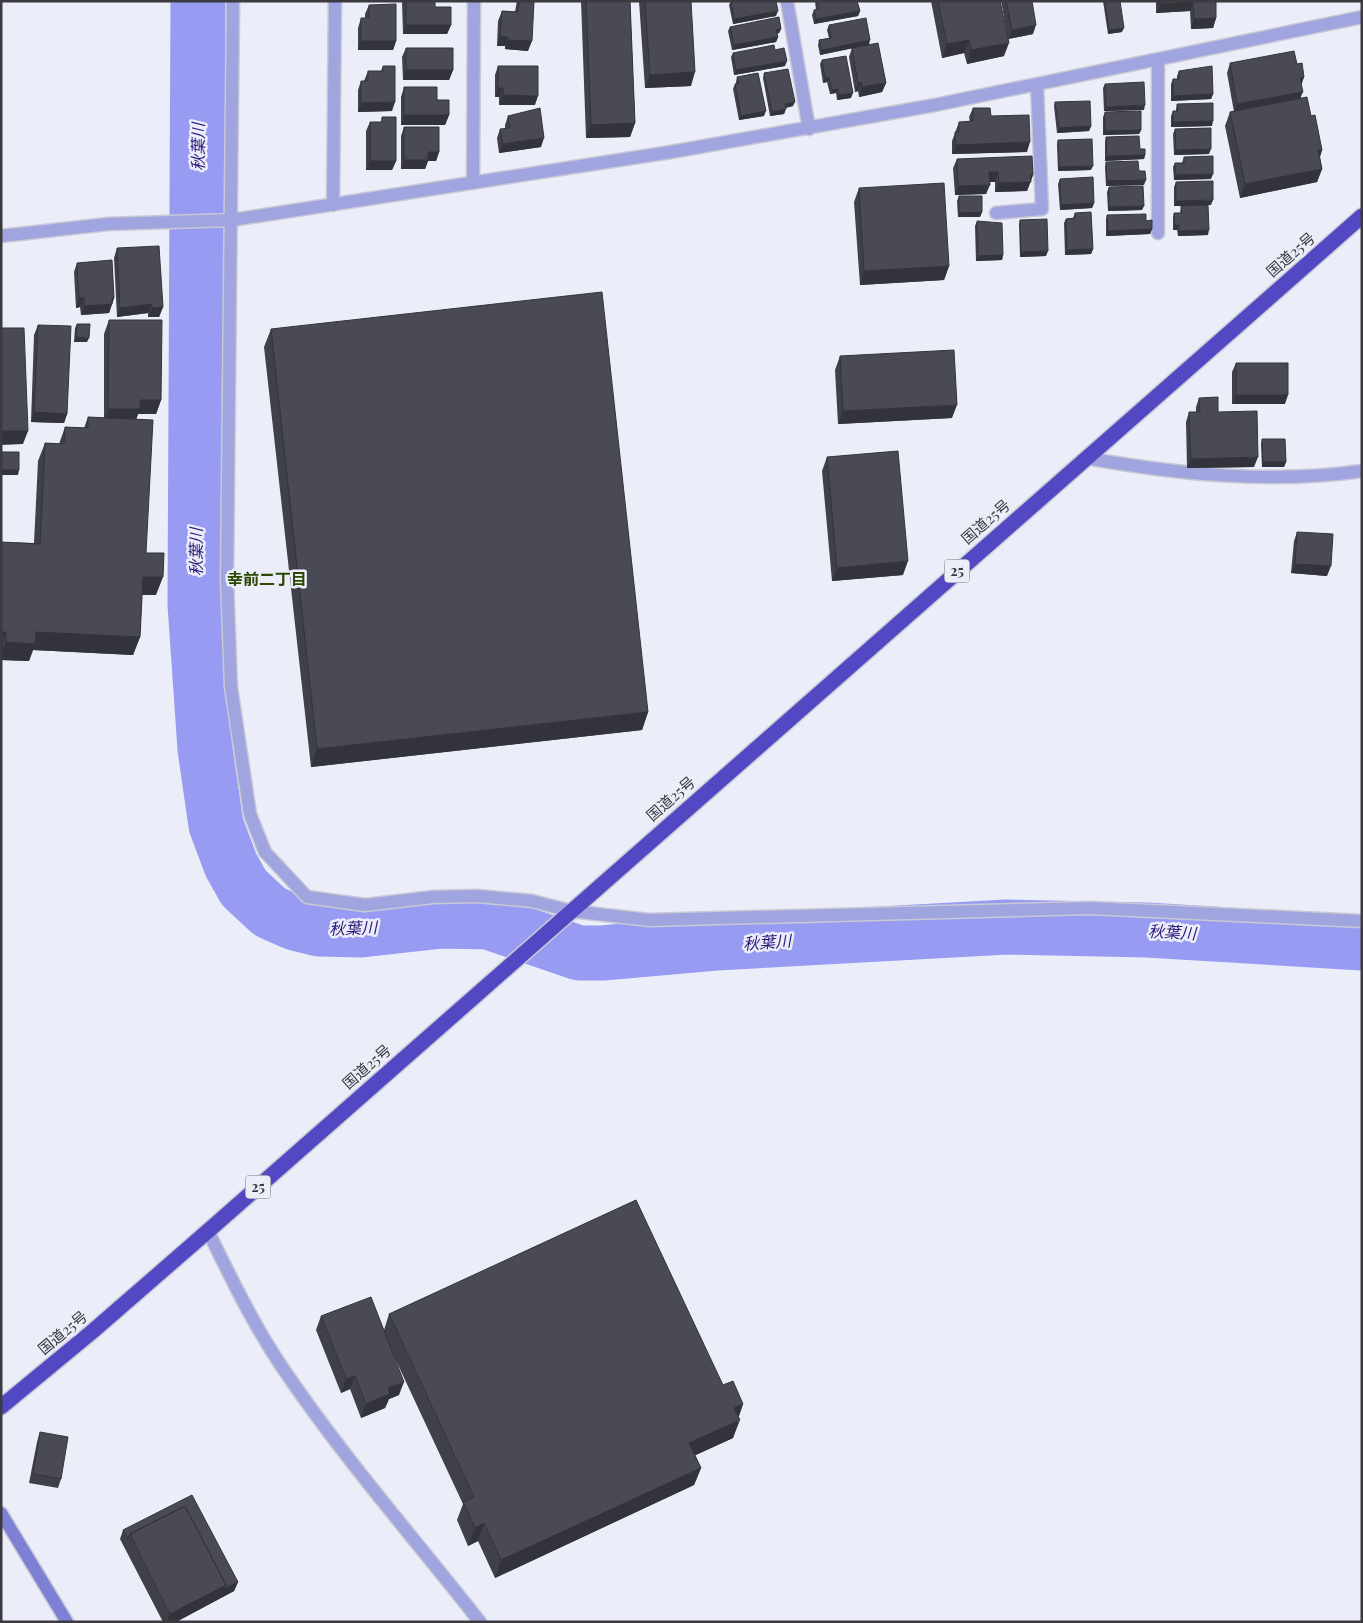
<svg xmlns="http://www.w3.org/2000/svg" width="1363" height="1623" viewBox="0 0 1363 1623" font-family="'Playfair Display','Noto Sans JP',serif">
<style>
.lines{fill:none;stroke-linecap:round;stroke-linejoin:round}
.river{stroke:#989bf2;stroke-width:55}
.street-casing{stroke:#c8c9d4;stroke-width:15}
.secondary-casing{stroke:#c8c9d4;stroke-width:15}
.highway-casing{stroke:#c8c9d4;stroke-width:18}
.street{stroke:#a1a5df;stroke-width:12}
.secondary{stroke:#7d80d4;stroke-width:12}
.highway{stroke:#5348c3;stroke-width:15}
.wall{fill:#3f4048}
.shaded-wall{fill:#33343b}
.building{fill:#494a54;stroke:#33343b}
.labels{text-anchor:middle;stroke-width:5;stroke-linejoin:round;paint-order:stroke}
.shield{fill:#ebedf9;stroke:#6f7077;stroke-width:1}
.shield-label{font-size:14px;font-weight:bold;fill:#3a3a3f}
.street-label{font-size:15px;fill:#3a3a3f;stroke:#ebedf9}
.water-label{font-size:16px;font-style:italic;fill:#2a177b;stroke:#ebedf9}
.neighbourhood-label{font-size:16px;font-weight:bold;fill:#2b4901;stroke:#ebedf9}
</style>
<rect width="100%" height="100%" fill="#ebedf9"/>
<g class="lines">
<!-- river -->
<path class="river" d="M 198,1 L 195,604 L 205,749 L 216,825 L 231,865 L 244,888 L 270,912 L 295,923 L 319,929 L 361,930 L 442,921 L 488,922 L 579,953 L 602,953 L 716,943 L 1007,927 L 1147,930 L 1362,943"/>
<!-- street casing -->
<g class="street-casing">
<path id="street" d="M 233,1 L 227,580 L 231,687 L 250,814 L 265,852 L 307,897 L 365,905 L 433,897 L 477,896 L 532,901 L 571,911 L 649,920 L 1090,908 L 1362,921
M 787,1 L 809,129
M 1158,59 L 1158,233
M 473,183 L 474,1
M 333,205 L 335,1
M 996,213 L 1042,209 L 1037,84
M 1,236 L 108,224 L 232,220 L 671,152 L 935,105 L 1362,17
M 1086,458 C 1177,474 1270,484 1362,471
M 208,1231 C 231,1278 253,1324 282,1367 C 342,1456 414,1538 480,1622"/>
</g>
<!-- secondary casing -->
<g class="secondary-casing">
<path id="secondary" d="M 1,1513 L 67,1622"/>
</g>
<!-- highway casing -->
<g class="highway-casing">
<path id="highway" d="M 1,1407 L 93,1331 L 208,1231 L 1362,216"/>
</g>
<!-- street -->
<use href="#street" class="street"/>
<!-- secondary -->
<use href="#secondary" class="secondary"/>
<!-- highway -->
<use href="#highway" class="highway"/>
</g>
<!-- wall -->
<path class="wall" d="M 402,1 L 435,1 L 435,7 L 451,25 L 447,34 L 403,34 Z
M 517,1 L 534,1 L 528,51 L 505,49 L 505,46 L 497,46 L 498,21 L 502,11 L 515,12 L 516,6 Z
M 581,1 L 630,1 L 635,123 L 630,137 L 586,138 Z
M 639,1 L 691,1 L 691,86 L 645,88 Z
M 731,1 L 776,16 L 733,24 L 729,5 Z
M 815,1 L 857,1 L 860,11 L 858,16 L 814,24 L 812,15 L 814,10 L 816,10 Z
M 931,1 L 1000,1 L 1004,56 L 967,64 L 964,53 L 942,58 Z
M 1001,1 L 1032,1 L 1033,34 L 1008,39 Z
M 1103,1 L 1120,1 L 1122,32 L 1108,34 Z
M 1156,1 L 1216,1 L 1216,18 L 1213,28 L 1191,29 L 1190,11 L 1156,13 Z
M 369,5 L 396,41 L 393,50 L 358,50 L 358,28 L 361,18 L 365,18 L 365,14 Z
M 829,25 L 869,45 L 886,83 L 882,92 L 859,97 L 858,91 L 855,92 L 849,57 L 852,48 L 820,55 L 818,45 L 819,40 L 829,38 L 827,30 Z
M 730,27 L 781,29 L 779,33 L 777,34 L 778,37 L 776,42 L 732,50 L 728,31 Z
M 406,48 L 453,70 L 449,80 L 403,80 L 402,57 Z
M 775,50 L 785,66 L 734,75 L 731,57 L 733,53 Z
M 822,60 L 851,98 L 837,100 L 836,93 L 830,94 L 827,82 L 823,83 L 820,64 Z
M 1230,63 L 1297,64 L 1304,77 L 1301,84 L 1301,98 L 1311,116 L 1322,150 L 1320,157 L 1322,169 L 1317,182 L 1240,198 L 1225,126 L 1230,112 L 1234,112 L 1227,73 Z
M 383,66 L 392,111 L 358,112 L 358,90 L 361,81 L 364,81 L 368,71 L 381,71 Z
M 498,66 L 535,105 L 499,105 L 499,97 L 495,97 L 495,75 Z
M 1179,71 L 1213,94 L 1211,99 L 1171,101 L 1171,84 L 1173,79 L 1177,79 L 1177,76 Z
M 764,73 L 793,106 L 786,108 L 784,114 L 770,116 L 763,78 Z
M 737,77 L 764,116 L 739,120 L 733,89 L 735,84 L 736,84 L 736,82 Z
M 1105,84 L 1144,110 L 1104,111 L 1103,88 Z
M 404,87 L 437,100 L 449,115 L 445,125 L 401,125 L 401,97 Z
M 1055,102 L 1091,126 L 1089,131 L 1057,133 L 1054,106 Z
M 1177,104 L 1212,126 L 1171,127 L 1171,116 L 1173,111 L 1176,111 L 1176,109 Z
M 973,108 L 991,116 L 1027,152 L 952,154 L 952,141 L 959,122 L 970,122 L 969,117 Z
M 1105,112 L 1141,130 L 1139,134 L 1103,135 L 1103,117 Z
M 508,116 L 541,147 L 499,153 L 497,138 L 500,129 L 505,129 L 505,125 Z
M 382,117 L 396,161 L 392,170 L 366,170 L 366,131 L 370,122 L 381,122 Z
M 404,127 L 439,152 L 436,161 L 428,161 L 425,169 L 401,169 L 401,136 Z
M 1175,129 L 1209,154 L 1174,155 L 1173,134 Z
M 1106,137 L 1140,149 L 1145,155 L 1144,159 L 1105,161 L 1105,142 Z
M 1058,140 L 1091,170 L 1058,171 L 1057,144 Z
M 1184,157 L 1211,179 L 1174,180 L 1173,167 L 1175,163 L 1182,163 Z
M 957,159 L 1033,175 L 1027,191 L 995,192 L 995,182 L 990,182 L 986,194 L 955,195 L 953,168 Z
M 1106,162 L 1139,171 L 1144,185 L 1106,186 L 1105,167 Z
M 1060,179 L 1094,203 L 1092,208 L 1060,210 L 1058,184 Z
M 1176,182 L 1211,205 L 1208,205 L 1208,235 L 1178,236 L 1177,230 L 1173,230 L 1173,217 L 1174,213 L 1180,213 L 1181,206 L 1191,206 L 1174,206 L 1174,187 Z
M 1109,187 L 1142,210 L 1108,211 L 1107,192 Z
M 859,188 L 949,266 L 944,280 L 860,285 L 854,202 Z
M 959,196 L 982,212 L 980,217 L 958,217 L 957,201 Z
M 1075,213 L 1093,249 L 1091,254 L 1065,255 L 1064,223 L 1066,219 L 1073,218 Z
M 1107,215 L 1146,221 L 1152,229 L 1150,234 L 1106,236 L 1106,219 Z
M 1020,220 L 1046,256 L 1020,257 L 1019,224 Z
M 977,221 L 1003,255 L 1002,260 L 976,261 L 975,226 Z
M 117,248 L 163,307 L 159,317 L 148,317 L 148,313 L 117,317 L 114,258 Z
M 77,263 L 114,298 L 109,313 L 81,315 L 80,307 L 76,308 L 74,272 Z
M 109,320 L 161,400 L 156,414 L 138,414 L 136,420 L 146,553 L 156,595 L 142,595 L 140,637 L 133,655 L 33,650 L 29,661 L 1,660 L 1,542 L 34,543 L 38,461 L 45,443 L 59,444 L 65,427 L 84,428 L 88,417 L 104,418 L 104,334 Z
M 77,324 L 87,342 L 74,342 L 75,328 Z
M 38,325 L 67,414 L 64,423 L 31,422 L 34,335 Z
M 271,329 L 648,712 L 642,730 L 311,767 L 264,347 Z
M 840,356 L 952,418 L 838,424 L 835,370 Z
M 1236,363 L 1285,404 L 1232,404 L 1232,372 Z
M 1199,398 L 1218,412 L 1254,467 L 1187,468 L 1186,422 L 1189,412 L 1196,412 L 1196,407 Z
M 1262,439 L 1286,462 L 1284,467 L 1262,467 L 1261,444 Z
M 827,457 L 903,575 L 832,581 L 822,471 Z
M 1297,532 L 1327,576 L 1291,573 L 1294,541 Z
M 389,1314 L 723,1385 L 743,1404 L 738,1418 L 733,1438 L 695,1455 L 701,1468 L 694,1485 L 495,1578 L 478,1541 L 468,1546 L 457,1520 L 463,1504 L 392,1352 L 399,1395 L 389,1399 L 385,1408 L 361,1418 L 350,1389 L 341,1393 L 316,1330 L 321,1316 L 384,1330 Z
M 40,1432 L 61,1479 L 58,1488 L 29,1483 L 37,1442 Z
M 123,1530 L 238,1582 L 234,1591 L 176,1622 L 163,1622 L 120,1539 Z"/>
<!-- shaded-wall -->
<path class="shaded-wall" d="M 1193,2 L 1190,11 L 1156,13 L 1160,4 Z
M 778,11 L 776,16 L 733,24 L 734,19 Z
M 860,11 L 858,16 L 814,24 L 816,19 Z
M 1216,18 L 1213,28 L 1191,29 L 1194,19 Z
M 406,25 L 451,25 L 447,34 L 403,34 Z
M 1036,25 L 1033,34 L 1008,39 L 1012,30 Z
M 1124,28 L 1122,32 L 1108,34 L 1109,30 Z
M 781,29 L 779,33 L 774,34 L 776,30 Z
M 500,36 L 508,37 L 505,46 L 497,46 Z
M 778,37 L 776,42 L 732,50 L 734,45 Z
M 508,40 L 532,41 L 528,51 L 505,49 Z
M 870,40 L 869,45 L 820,55 L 822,50 Z
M 969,40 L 964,53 L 942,58 L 947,44 Z
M 361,41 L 396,41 L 393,50 L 358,50 Z
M 1009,43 L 1004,56 L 967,64 L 971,50 Z
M 787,61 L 785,66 L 734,75 L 736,70 Z
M 406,70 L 453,70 L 449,80 L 403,80 Z
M 695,72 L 691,86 L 645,88 L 650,75 Z
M 829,77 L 827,82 L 823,83 L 825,78 Z
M 1304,77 L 1301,86 L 1300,78 Z
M 861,82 L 858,91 L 855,92 L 858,83 Z
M 886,83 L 882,92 L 859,97 L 862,87 Z
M 498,88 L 503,88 L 499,97 L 495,97 Z
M 838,89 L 836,93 L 830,94 L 832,90 Z
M 1303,92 L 1299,101 L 1234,113 L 1237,104 Z
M 853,93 L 851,98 L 837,100 L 839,95 Z
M 1213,94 L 1211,99 L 1171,101 L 1173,96 Z
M 503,95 L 538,96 L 535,105 L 499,105 Z
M 395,102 L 392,111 L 358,112 L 361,103 Z
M 795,102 L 793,106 L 783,108 L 785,104 Z
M 1145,105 L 1144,110 L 1104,111 L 1106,107 Z
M 786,109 L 784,114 L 770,116 L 772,112 Z
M 766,111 L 764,116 L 739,120 L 741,116 Z
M 404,115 L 449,115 L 445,125 L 401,125 Z
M 1213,121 L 1212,126 L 1171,127 L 1173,122 Z
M 635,123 L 630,137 L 586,138 L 591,125 Z
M 1091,126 L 1089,131 L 1057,133 L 1059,128 Z
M 1141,130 L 1139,134 L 1103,135 L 1105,131 Z
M 544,138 L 541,147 L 499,153 L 503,144 Z
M 1030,142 L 1027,152 L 952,154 L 956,145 Z
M 1211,149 L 1209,154 L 1174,155 L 1176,150 Z
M 1318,150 L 1322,150 L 1318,163 Z
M 428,152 L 439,152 L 436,161 L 428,161 L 425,169 L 401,169 L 404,160 Z
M 1145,155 L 1144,159 L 1105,161 L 1107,156 Z
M 370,161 L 396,161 L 392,170 L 366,170 Z
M 1093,166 L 1091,170 L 1058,171 L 1059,167 Z
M 1322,169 L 1317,182 L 1240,198 L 1245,184 Z
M 989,172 L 998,172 L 995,182 L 986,182 Z
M 1213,174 L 1211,179 L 1174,180 L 1176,175 Z
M 1030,175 L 1033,175 L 1027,191 L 995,192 L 999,183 Z
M 1146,180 L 1144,185 L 1106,186 L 1107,181 Z
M 990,185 L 986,194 L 955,195 L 958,186 Z
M 1213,200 L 1211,205 L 1174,206 L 1176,201 Z
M 1094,203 L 1092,208 L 1060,210 L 1061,205 Z
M 1144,206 L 1142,210 L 1108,211 L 1109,207 Z
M 982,212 L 980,217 L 958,217 L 959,213 Z
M 1175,225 L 1179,225 L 1177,230 L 1173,230 Z
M 1152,229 L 1150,234 L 1106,236 L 1108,231 Z
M 1209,230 L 1208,235 L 1178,236 L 1179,231 Z
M 1093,249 L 1091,254 L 1065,255 L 1067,250 Z
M 1048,251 L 1046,256 L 1020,257 L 1021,252 Z
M 1003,255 L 1002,260 L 976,261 L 978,256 Z
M 949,266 L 944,280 L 860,285 L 864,271 Z
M 79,298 L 84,298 L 80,307 L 76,308 Z
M 112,298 L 114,298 L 109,313 L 81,315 L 84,306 Z
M 152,304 L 148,313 L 117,317 L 120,308 Z
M 163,307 L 159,317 L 148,317 L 152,308 Z
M 76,337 L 89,338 L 87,342 L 74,342 Z
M 1236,395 L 1288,395 L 1285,404 L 1232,404 Z
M 140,400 L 161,400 L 156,414 L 138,414 L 135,422 L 104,422 L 108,409 Z
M 957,405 L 952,418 L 838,424 L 843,411 Z
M 34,412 L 67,414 L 64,423 L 31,422 Z
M 1,431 L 28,431 L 23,444 L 1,445 Z
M 1258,457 L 1254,467 L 1187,468 L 1191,459 Z
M 1263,462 L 1286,462 L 1284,467 L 1262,467 Z
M 1,470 L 19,470 L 18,475 L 1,475 Z
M 908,561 L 903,575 L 832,581 L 837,568 Z
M 1295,564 L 1331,566 L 1327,576 L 1291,573 Z
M 143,577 L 163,577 L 156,595 L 136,594 Z
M 1,632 L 6,632 L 1,646 Z
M 36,632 L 140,637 L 133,655 L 33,650 L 29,661 L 1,660 L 1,655 L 6,642 Z
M 648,712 L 642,730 L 311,767 L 317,749 Z
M 355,1376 L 350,1389 L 341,1393 L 346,1379 Z
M 404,1382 L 399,1395 L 389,1399 L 385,1408 L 361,1418 L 366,1404 L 388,1388 Z
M 743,1404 L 737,1422 L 740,1420 L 733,1438 L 683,1461 L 689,1443 L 734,1408 Z
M 701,1468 L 694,1485 L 495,1578 L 501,1560 Z
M 484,1523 L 478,1541 L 468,1546 L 475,1528 Z
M 238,1582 L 234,1591 L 176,1622 L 167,1622 L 170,1614 L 226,1585 Z"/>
<!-- building -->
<path class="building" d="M 406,1 L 435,1 L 435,7 L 451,7 L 451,25 L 406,25 Z
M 519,1 L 534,1 L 532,41 L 508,40 L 508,37 L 500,36 L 502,11 L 518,12 Z
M 586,1 L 630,1 L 635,123 L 591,125 Z
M 645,1 L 691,1 L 695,72 L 650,75 Z
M 731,1 L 776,1 L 778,11 L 734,19 Z
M 817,1 L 857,1 L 860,11 L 816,19 L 814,10 L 819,9 Z
M 938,1 L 1000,1 L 1009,43 L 971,50 L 969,40 L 947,44 Z
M 1006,1 L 1032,1 L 1036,25 L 1012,30 Z
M 1105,1 L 1120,1 L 1124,28 L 1109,30 Z
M 1159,1 L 1216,1 L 1216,18 L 1194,19 L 1193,2 L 1160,4 Z
M 396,4 L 396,41 L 361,41 L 361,18 L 369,18 L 369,5 Z
M 779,17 L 781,29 L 776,30 L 778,37 L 734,45 L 730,27 Z
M 866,18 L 870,40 L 822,50 L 819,40 L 831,38 L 829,25 Z
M 878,43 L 886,83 L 862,87 L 861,82 L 858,83 L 852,48 Z
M 774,45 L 775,50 L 784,48 L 787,61 L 736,70 L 733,53 Z
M 406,48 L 453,48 L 453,70 L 406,70 Z
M 1294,51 L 1297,64 L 1302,63 L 1304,77 L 1300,78 L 1303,92 L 1237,104 L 1230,63 Z
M 846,56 L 853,93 L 839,95 L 838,89 L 832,90 L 829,77 L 825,78 L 822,60 Z
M 383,66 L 395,66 L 395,102 L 361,103 L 361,81 L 368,81 L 368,71 L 383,71 Z
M 498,66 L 538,66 L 538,96 L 503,95 L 503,88 L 498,88 Z
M 1212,66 L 1213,94 L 1173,96 L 1173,79 L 1179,79 L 1179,71 Z
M 788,69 L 795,102 L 785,104 L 786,109 L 772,112 L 764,73 Z
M 758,73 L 766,111 L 741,116 L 735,84 L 739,83 L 737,77 Z
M 1144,82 L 1145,105 L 1106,107 L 1105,84 Z
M 404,87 L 437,87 L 437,100 L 449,100 L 449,115 L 404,115 Z
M 1307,97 L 1311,116 L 1315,115 L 1322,150 L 1318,150 L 1322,169 L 1245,184 L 1230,112 Z
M 1090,101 L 1091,126 L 1059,128 L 1055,102 Z
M 1213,103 L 1213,121 L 1173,122 L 1173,111 L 1178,111 L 1177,104 Z
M 540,108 L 544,138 L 503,144 L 500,129 L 510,128 L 508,116 Z
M 973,108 L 990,108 L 991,116 L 1029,115 L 1030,142 L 956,145 L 955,132 L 959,132 L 959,122 L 973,121 Z
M 1141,111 L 1141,130 L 1105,131 L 1105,112 Z
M 382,117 L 396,117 L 396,161 L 370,161 L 370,122 L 382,122 Z
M 404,127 L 439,127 L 439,152 L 428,152 L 428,160 L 404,160 Z
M 1211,128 L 1211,149 L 1176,150 L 1175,129 Z
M 1139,136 L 1140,149 L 1145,149 L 1145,155 L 1107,156 L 1106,137 Z
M 1092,139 L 1093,166 L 1059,167 L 1058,140 Z
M 1032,156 L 1033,175 L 1030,175 L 1031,182 L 999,183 L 998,172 L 989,172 L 990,185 L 958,186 L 957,159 Z
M 1213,156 L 1213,174 L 1176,175 L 1175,163 L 1184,163 L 1184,157 Z
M 1138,161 L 1139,171 L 1145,171 L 1146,180 L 1107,181 L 1106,162 Z
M 1093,177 L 1094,203 L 1061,205 L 1060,179 Z
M 1213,181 L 1213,200 L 1176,201 L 1176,182 Z
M 944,183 L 949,266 L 864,271 L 859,188 Z
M 1143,186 L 1144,206 L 1109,207 L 1109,187 Z
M 959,196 L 982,196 L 982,212 L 959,213 Z
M 1208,205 L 1209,230 L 1179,231 L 1179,225 L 1175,225 L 1174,213 L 1182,213 L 1181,206 Z
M 1091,212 L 1093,249 L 1067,250 L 1066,219 L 1075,218 L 1075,213 Z
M 1146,214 L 1146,221 L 1152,220 L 1152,229 L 1108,231 L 1107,215 Z
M 1047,219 L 1048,251 L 1021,252 L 1020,220 Z
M 977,221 L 1002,223 L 1003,255 L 978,256 Z
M 159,246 L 163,307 L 152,308 L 152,304 L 120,308 L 117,248 Z
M 112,260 L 114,298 L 112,298 L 112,304 L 84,306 L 84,298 L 79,298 L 77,263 Z
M 602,292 L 648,712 L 317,749 L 271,329 Z
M 109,320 L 162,320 L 161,400 L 140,400 L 140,409 L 108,409 Z
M 77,324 L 90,324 L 89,338 L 76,337 Z
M 38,325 L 71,326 L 67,414 L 34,412 Z
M 1,328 L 24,328 L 28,431 L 1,431 Z
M 954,350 L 957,405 L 843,411 L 840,356 Z
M 1236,363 L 1288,363 L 1288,395 L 1236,395 Z
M 1218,397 L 1218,412 L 1257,411 L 1258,457 L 1191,459 L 1189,412 L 1200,412 L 1199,398 Z
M 88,417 L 153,420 L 146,553 L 164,553 L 163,577 L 143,577 L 140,637 L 36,632 L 35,644 L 6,642 L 6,632 L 1,632 L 1,542 L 40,544 L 45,443 L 64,444 L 65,427 L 88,428 Z
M 1262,439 L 1285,439 L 1286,462 L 1263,462 Z
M 898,451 L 908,561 L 837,568 L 827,457 Z
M 1,452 L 19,452 L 19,470 L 1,470 Z
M 1297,532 L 1333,534 L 1331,566 L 1295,564 Z
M 636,1200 L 723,1385 L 733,1381 L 743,1404 L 734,1408 L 740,1420 L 689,1443 L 701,1468 L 501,1560 L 484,1523 L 475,1528 L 463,1502 L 474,1497 L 389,1314 Z
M 371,1297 L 404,1382 L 388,1388 L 390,1394 L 366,1404 L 355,1376 L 346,1379 L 321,1316 Z
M 40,1432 L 68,1437 L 61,1479 L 33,1474 Z
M 192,1495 L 238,1582 L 224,1589 L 226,1585 L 185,1506 L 130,1534 L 128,1538 L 123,1530 Z
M 185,1506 L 226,1585 L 170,1614 L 130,1534 Z"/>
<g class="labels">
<!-- shield labels -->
<g class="shield">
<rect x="944.5" y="559.5" width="25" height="23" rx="4"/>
<rect x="245.5" y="1175.5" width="25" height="23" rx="4"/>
</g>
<g class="shield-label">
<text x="957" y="576">25</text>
<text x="258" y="1192">25</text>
</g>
<!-- street labels -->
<g class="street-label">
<text transform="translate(1291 255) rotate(-41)" y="5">国道25号</text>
<text transform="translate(986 522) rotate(-41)" y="5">国道25号</text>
<text transform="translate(671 799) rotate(-41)" y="5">国道25号</text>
<text transform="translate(367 1067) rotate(-41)" y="5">国道25号</text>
<text transform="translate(63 1333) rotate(-40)" y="5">国道25号</text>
</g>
<!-- water labels -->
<g class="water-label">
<text transform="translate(198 147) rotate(-90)" y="6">秋葉川</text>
<text transform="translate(196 552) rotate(-90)" y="6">秋葉川</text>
<text transform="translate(353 928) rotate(-2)" y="6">秋葉川</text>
<text transform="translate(1172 932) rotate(3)" y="6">秋葉川</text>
<text transform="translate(767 942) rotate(-4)" y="6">秋葉川</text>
</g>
<!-- neighbourhood labels -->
<g class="neighbourhood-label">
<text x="267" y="585">幸前二丁目</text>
</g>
</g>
<!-- border -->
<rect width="1363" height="1623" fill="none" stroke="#3a3a3f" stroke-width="5"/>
</svg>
